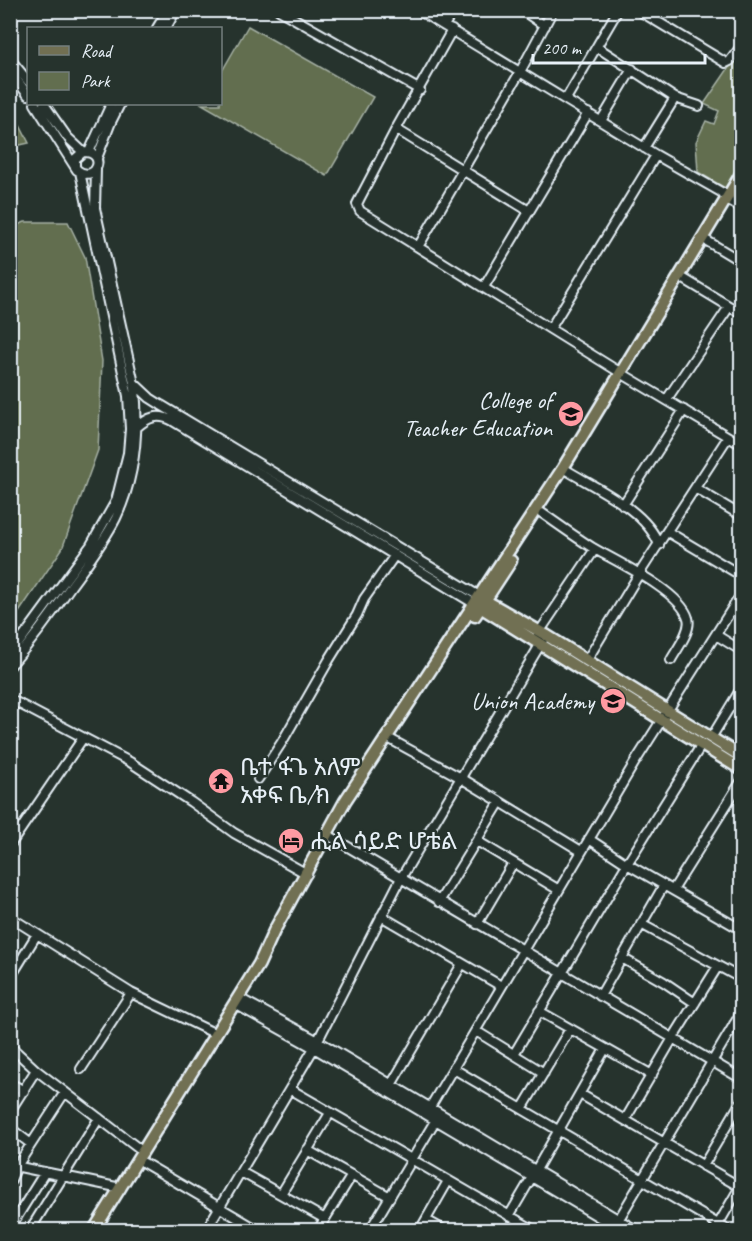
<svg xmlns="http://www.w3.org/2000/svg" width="752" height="1241" viewBox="0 0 752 1241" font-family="Caveat,'Noto Sans Ethiopic',sans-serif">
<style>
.green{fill:#626e4f;stroke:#a5b0a4;stroke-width:1.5}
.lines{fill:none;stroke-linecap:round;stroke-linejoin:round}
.minor-casing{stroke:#e8f1f8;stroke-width:12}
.major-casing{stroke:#e8f1f8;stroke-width:15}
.minor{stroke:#26332d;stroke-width:8}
.major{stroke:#716f52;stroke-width:10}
.labels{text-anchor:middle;stroke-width:5;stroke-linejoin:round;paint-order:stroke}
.poi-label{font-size:24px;fill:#e8f1f8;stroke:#26332d;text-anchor:end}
</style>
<rect width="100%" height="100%" fill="#26332d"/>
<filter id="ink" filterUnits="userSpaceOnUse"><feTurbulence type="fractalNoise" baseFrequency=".0167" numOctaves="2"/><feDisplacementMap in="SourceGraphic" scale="12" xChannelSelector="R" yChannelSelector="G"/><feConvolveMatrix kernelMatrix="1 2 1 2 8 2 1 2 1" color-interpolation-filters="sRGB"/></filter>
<g filter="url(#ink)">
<!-- green -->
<path class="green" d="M 248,26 L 373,97 L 327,176 L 202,104 L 220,104 L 221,73 Z
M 741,50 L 741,160 L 725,188 L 698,172 L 696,142 L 706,121 L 714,124 L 719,111 L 704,104 Z
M 11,111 L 16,118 L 29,143 L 11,147 Z
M 25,222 L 68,222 L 85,257 L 102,361 L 98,450 L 62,549 L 11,624 L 10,228 Z"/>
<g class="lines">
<!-- minor casing -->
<g class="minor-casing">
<path id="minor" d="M 279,10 L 420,90
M 418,10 L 656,155 L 721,192 L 726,199 L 742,208
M 522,10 L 545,26
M 638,10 L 726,63 L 730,61 L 742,45
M 739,10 L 742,12
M 444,26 L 453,10
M 157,28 L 168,10
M 166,28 L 176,10
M 452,30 L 396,129 L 360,198 L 357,204 L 360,211 L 621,373 L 742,445
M 597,47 L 675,98 L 699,106
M 10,59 L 28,81
M 10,71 L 28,95
M 566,99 L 618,10
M 35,104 L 77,170 C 97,185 108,151 83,152 L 75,159 L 75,166
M 44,104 L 67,137 L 83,152
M 601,121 L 632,69
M 396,129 L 529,211
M 644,148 L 675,98
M 89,152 L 111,104
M 97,158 L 111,122 L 120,104
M 725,193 L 742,201
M 707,241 L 742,262
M 418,247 L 520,72 L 553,10
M 684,279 L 742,314
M 484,287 L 588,113
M 550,329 L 656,155
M 134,383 L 150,398 L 161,405 L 479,596
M 667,399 L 729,307
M 136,428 C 148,417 158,413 173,421 L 475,604
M 563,468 C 593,487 646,509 659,545
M 695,488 L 742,516
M 623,505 L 684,410
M 536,509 C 555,522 574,536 593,548 C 617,562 680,591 688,618 C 692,630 677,649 671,660
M 668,532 L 742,576
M 538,634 L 595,549
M 716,635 L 742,651
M 10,655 L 91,545 L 116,501 L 128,453 L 130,429 L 128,396 L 80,172
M 587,660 L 639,574 L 728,437
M 10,666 C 32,641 52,614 71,586 C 87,564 104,542 116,518 C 135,478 139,432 135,388 L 95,208 L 96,169
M 10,699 L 130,762 L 191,802 L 234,833 L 307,874
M 388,738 L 461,778 L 581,851
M 711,738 L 742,687
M 258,779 L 282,742 L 329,660 L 357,615 L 364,599 L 395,555
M 333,838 L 742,1079
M 589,839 L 627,864 L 742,930
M 477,841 L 559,890
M 10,845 L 83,738
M 673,890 L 742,780
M 439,902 L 500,802
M 381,916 L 501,986
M 10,917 L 131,993 L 216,1034
M 477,924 L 513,863
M 641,924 L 742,979
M 622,958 L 664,982 L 695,1003
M 10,978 L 37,934
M 600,996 L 664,885
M 239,998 L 318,1041 L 636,1230
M 235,1004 L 314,1048 L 621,1230
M 539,1011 L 652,1075
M 734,1024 L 742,1029
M 476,1031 L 544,1073
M 10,1046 L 36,1070 L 143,1152
M 514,1054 L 627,864 L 702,744
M 81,1069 L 131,993
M 454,1069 L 728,1230
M 10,1083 L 24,1091
M 391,1085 L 462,964
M 290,1089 L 534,1230
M 580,1094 L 742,1188
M 522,1109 L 570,1029
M 10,1111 L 36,1070
M 426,1114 L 635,762 L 742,593
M 625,1120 L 673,1038 L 718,966
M 10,1128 L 31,1144
M 307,1150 L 390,1197
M 144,1163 L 258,1230
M 10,1165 L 121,1188
M 703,1166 L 742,1100
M 536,1170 L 605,1049
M 241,1172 L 325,1219
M 10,1182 L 17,1166 L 65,1092
M 281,1194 L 330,1113
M 509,1216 L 532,1177
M 426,1220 L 444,1230
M 616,1224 L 742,1011
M 10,1228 L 45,1172
M 30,1230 L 99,1118
M 206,1230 L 314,1048 L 401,878 L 543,640
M 318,1230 L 352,1175
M 370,1230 L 438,1116
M 420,1230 L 448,1181
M 715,1230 L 741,1185"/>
</g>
<!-- major casing -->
<g class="major-casing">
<path id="major" d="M 481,598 L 546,635 L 742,757
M 477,605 L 742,770
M 475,616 L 511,561
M 94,1230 L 259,964 L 274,931 L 345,801 L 563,468 L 742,173"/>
</g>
<!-- minor -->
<use href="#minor" class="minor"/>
<!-- major -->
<use href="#major" class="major"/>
</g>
</g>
<!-- icons -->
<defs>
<g id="university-disc" transform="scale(1.35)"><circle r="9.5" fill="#ff9aa2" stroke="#26332d"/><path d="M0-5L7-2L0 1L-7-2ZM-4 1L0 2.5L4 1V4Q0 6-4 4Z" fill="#111"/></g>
<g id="school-disc" transform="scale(1.35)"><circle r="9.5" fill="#ff9aa2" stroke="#26332d"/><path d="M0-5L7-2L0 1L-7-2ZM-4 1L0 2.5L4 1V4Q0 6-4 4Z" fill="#111"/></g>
<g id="temple-disc" transform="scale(1.35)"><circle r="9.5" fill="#ff9aa2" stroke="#26332d"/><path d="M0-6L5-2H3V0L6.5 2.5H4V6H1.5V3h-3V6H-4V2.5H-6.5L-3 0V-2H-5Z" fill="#111"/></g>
<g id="hotel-disc" transform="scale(1.35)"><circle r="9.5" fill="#ff9aa2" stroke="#26332d"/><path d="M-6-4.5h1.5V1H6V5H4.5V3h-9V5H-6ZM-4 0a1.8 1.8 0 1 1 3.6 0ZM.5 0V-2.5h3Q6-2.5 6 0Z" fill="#111"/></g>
</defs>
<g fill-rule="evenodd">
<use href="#university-disc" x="571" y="414"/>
<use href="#school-disc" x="613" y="701"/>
<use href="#temple-disc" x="221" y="781"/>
<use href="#hotel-disc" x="291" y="841"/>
</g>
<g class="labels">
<!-- poi labels -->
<g class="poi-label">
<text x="552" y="408">College of<tspan x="552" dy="28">Teacher Education</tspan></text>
<text x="594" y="709">Union Academy</text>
<text x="240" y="775" text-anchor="start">ቤተ ፋጌ አለም<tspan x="240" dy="28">አቀፍ ቤ/ክ</tspan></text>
<text x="310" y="849" text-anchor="start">ሒል ሳይድ ሆቴል</text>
</g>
</g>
<!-- margin -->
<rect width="752" height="1241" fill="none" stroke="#26332d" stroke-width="36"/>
<rect x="18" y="18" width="716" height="1205" fill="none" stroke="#e8f1f8" stroke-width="2" filter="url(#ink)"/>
<!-- legend -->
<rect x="27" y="27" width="195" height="78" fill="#26332d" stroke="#747f7e" stroke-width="1.5"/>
<rect x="39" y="46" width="30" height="9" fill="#716f52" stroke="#747f7e" stroke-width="1.5"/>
<text x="81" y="57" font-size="18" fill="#e8f1f8">Road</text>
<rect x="39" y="72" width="30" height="18" fill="#626e4f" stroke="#747f7e" stroke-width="1.5"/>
<text x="81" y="87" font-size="18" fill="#e8f1f8">Park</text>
<!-- scale -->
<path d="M533 54v9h172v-9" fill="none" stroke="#e8f1f8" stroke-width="3"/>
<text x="542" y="54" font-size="18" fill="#e8f1f8" stroke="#26332d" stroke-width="4.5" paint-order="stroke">200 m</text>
</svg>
